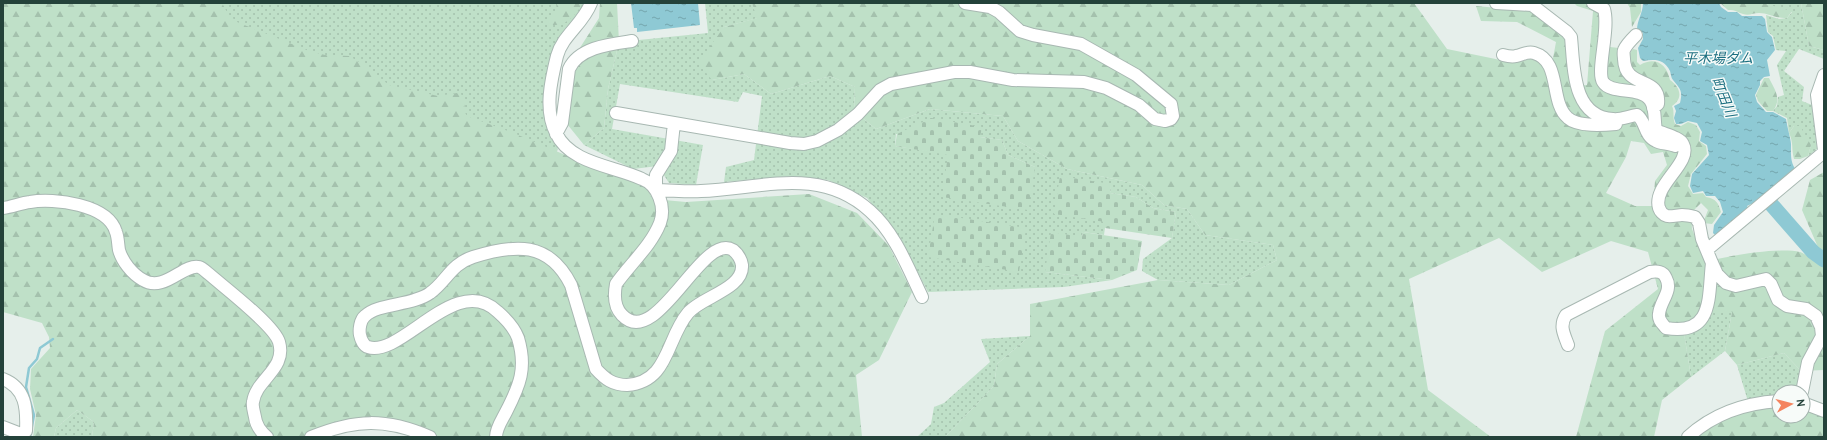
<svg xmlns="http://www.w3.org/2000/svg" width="1827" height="440" viewBox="0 0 1827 440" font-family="'PT Sans','Noto Sans JP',sans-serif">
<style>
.grass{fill:url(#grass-dots);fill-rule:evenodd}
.forest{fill:url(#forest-firs);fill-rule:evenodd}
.cemetery{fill:url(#cemetery-stones)}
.water{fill:url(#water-ripples)}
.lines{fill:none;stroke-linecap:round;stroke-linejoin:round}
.stream{stroke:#8ec9d4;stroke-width:2.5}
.river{stroke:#8ec9d4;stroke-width:15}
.minor-casing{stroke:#a8b8b2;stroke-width:14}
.minor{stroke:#fff;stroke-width:12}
.labels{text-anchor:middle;stroke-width:3;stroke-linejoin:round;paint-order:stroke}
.water-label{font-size:14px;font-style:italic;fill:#1c6f80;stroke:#f7fbf9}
</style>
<defs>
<pattern id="grass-dots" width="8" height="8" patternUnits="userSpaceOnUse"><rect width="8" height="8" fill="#bfe0c8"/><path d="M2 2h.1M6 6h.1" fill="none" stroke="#a4c1ad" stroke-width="1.8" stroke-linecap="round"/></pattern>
<pattern id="forest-firs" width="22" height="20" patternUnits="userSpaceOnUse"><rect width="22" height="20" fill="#bfe0c8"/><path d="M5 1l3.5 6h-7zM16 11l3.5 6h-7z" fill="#a4c1ad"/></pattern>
<pattern id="cemetery-stones" width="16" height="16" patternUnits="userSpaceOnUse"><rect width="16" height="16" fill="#bfe0c8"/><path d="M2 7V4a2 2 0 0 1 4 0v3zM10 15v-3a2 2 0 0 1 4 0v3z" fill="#a4c1ad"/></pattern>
<pattern id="water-ripples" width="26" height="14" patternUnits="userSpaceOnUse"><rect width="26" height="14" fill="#8ec9d4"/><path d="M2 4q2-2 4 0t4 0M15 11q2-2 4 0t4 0" fill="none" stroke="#74a5ad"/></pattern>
</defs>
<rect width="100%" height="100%" fill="#e6efeb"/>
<!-- grass -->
<path class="grass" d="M 171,3 L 586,3 L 544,98 L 545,120 L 551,136 L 558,147 L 556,156 Z
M 705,3 L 752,3 L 758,18 L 724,27 L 712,80 L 744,74 L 771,94 L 830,76 L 855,87 L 854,111 L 876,129 L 930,109 L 1003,116 L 1018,141 L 1067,169 L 1142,185 L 1164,205 L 1187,209 L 1205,235 L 1273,245 L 1277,260 L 1229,285 L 1158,280 L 1142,271 L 1143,259 L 1172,238 L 1176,212 L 1153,208 L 1136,197 L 1110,193 L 1111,184 L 1104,235 L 1083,232 L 1082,237 L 1045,272 L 1112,280 L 1064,287 L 928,292 L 899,236 L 867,198 L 828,180 L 791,176 L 724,182 L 726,167 L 754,160 L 762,96 L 743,92 L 738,102 L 620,84 L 612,129 L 703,145 L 696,185 L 669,183 L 658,166 L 633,169 L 584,145 L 604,128 L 608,89 L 619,42 L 708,33 ZM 896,134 L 980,137 L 1002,140 L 1008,155 L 1035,167 L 895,146 Z
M 1762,3 L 1801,3 L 1809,46 L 1824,50 L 1824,59 L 1799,49 L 1784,71 L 1804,87 L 1802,101 L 1812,105 L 1817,149 L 1808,156 L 1811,145 L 1794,126 L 1789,133 L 1787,118 L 1773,111 L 1777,106 L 1778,97 L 1784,95 L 1777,65 L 1786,51 L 1776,50 L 1773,36 L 1768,32 L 1766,15 L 1779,19 L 1787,18 L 1792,12 Z
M 1699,312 L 1732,312 L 1725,351 L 1691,377 L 1684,333 Z
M 1030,336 L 997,364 L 994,386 L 945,437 L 917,437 L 931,424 L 934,407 L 944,403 L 990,362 L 981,339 Z
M 1784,353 L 1801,371 L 1795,392 L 1779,392 L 1779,405 L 1750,408 L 1737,365 Z
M 77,410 L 94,422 L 92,437 L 54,437 L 56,428 Z"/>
<!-- forest -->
<path class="forest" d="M 3,3 L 222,3 L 228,14 L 237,22 L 309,51 L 325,55 L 349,56 L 361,63 L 389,85 L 438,96 L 457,93 L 462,95 L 465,99 L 464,111 L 467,116 L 511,132 L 615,176 L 639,182 L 646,187 L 653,199 L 686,202 L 809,194 L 857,213 L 889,246 L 912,292 L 879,360 L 856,375 L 862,437 L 436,437 L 431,430 L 366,417 L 324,437 L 92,437 L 94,422 L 77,410 L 56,428 L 54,437 L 33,437 L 36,415 L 30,389 L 31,369 L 50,348 L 49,337 L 42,323 L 3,312 Z
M 556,3 L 583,3 C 574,17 567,26 550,25 L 548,23 L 549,19 L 557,11 Z
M 600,3 L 617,3 L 619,42 L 608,89 L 604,128 L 584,145 L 563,119 L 567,68 L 599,18 Z
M 752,3 L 1414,3 L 1447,49 L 1515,63 L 1533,58 L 1551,69 L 1556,42 L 1517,22 L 1481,21 L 1476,6 L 1532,11 L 1567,39 L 1572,86 L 1587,85 L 1593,11 L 1577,6 L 1574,3 L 1609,3 L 1601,15 L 1601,46 L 1619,48 L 1627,57 L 1633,49 L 1637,50 L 1637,62 L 1640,65 C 1655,56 1667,64 1670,80 C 1680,87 1684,98 1672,106 C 1675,112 1672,117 1675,124 L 1681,126 L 1688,122 L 1696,125 L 1700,132 L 1699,141 L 1706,146 L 1707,154 L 1691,174 L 1688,186 L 1693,194 L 1703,193 L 1706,197 C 1717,199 1718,203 1721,212 L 1712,224 L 1703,223 L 1708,210 L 1701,203 L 1691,213 L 1692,229 L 1705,262 C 1726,256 1779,247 1800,252 C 1806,254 1811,259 1816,262 L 1820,252 L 1802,210 L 1810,180 L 1824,172 L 1824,370 L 1801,371 L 1784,353 L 1737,365 L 1725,351 L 1732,312 L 1699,312 L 1684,333 L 1691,377 L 1662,400 L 1654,437 L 1576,437 L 1605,331 L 1658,289 L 1648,252 L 1611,241 L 1542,272 L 1499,238 L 1409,279 L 1428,390 L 1491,437 L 945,437 L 994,386 L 997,364 L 1030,336 L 1030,304 L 1158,280 L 1229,285 L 1277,260 L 1273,245 L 1205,235 L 1187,209 L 1164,205 L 1142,185 L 1067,169 L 1018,141 L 1003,116 L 930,109 L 876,129 L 854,111 L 855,87 L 830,76 L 771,94 L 744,74 L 712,80 L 698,63 L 724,27 L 757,18 ZM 1631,141 L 1644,143 L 1651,154 L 1663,152 L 1667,165 L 1655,181 L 1653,206 L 1635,206 L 1606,193 L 1626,157 Z
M 1627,3 L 1641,3 L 1641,12 L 1632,27 L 1630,8 Z
M 1720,3 L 1762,3 L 1792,11 L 1787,18 C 1776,19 1769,13 1759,13 C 1753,13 1749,16 1743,14 C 1736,12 1737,10 1728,10 Z
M 1801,3 L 1824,3 L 1824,50 L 1809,46 Z
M 1764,78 L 1769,78 C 1775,90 1782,99 1773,111 L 1767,111 L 1758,101 L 1756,95 Z
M 1794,126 L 1800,126 L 1811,145 L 1808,156 L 1800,159 L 1794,159 C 1791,148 1794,144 1789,133 Z
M 1779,405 L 1779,416 L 1803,416 L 1803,406 L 1824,410 L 1824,437 L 1694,437 L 1707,427 L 1750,408 Z"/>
<!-- cemetery -->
<path class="cemetery" d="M 931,118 L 982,127 L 980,137 L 1002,140 L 1008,155 L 1035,167 L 1028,210 L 942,197 L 948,155 L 895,146 L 897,134 Z
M 1060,176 L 1111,184 L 1110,193 L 1136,197 L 1153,208 L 1176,212 L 1172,238 L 1105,228 L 1105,222 L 1054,214 Z
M 935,214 L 1026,228 L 1019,272 L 928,257 Z
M 1051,232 L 1082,237 L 1083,232 L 1142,241 L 1137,270 L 1112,280 L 1045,272 Z"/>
<!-- water -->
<path class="water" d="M 631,3 L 698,3 L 700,25 L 637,32 L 637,28 L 634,28 Z
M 1643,3 L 1719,3 L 1721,7 L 1728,12 L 1737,12 L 1742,16 L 1762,16 L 1765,19 L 1767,32 L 1772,37 L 1775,50 L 1767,60 L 1770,76 L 1764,77 L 1760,81 L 1760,85 L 1755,95 L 1757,102 L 1766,112 L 1773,112 L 1786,119 C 1787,126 1791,140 1791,144 C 1791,154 1790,162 1796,170 L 1753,206 L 1751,204 L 1747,206 L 1749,209 L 1717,237 L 1713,233 L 1714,225 L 1723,212 L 1720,202 L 1715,196 L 1706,196 L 1703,191 L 1693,193 L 1690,186 L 1692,174 L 1709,155 L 1707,145 L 1700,141 L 1702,132 L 1697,123 L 1688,121 L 1681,124 L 1676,124 L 1674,118 L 1676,111 L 1674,106 L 1680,103 C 1683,90 1680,89 1673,80 C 1671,78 1671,74 1670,71 C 1664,59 1655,59 1643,61 L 1640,58 L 1638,48 L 1643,39 L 1643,33 L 1637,30 C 1637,20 1643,13 1643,3 Z"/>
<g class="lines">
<!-- stream -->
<path class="stream" d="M 30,437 L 34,415 L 26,387 L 29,368 L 37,359 L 40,348 L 53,339"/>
<!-- river -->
<path class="river" d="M 1771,204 L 1813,252 L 1824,260"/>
<!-- minor casing -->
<g class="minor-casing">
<path id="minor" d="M 1496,3 L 1532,5 L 1567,32 L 1571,37 C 1574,67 1572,117 1613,119 C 1621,120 1629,116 1637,115 C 1646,121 1644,136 1656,141 C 1661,144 1669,143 1675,146
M 1593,3 L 1604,9 C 1610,29 1596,71 1603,82 C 1611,95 1640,86 1650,100 C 1656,108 1654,121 1656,130 C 1663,134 1680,137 1683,144 C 1693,163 1652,185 1659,208 C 1660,211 1663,215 1667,216 C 1671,217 1678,215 1682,215 C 1687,215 1691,216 1695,217 L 1699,223 L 1702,239 L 1712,263 L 1717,274 L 1726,283 L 1736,286 L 1766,279 L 1771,284 L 1778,300 L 1787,306 L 1806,309 L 1816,316 L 1821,327 L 1822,336 L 1808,362 L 1802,392
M 1636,35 C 1632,39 1626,45 1624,50 C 1623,52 1624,57 1624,59 C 1625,90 1661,75 1658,104 L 1653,108
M 1503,55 C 1507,56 1512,57 1516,56 C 1522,55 1527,51 1534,53 C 1562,61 1549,102 1568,118 C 1578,127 1604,125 1616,124
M 1824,75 L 1817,95 L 1824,150
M 616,113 L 674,123
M 556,134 L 562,123 L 569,69 C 579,47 611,44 632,41
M 656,190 L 656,175 L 671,151 L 674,123 L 790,143 L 804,144 L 817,141 L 838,130 L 858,114 L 880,90 L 891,84 L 954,72 L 970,72 L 1013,80 L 1084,82 L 1106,88 L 1139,105 L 1155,119 L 1165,121 L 1171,119 L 1173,116 L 1171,104 L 1136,75 L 1081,44 L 1033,35 L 1020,31 L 999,12 L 990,7 L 965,3
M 656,190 C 671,190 686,192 701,191 C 761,189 819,165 870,211 C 895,233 908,268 922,297
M 3,208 C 12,207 21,203 30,202 C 54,198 108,204 116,232 C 118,237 118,244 119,250 C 122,261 132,274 143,280 C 164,293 184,263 199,267 C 203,268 206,272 209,274 C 225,288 274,325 279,342 C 287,369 256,379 253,402 C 252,406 254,412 255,417 C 256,426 261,432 267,437
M 1708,249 L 1824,152
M 1568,345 C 1564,334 1559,326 1566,315 L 1650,272 C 1657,271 1663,271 1666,278 C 1673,291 1660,301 1659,314 C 1658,320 1662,323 1666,328 C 1714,336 1708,297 1712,263
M 3,379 C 26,388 27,409 26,431 L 21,434 L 3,427
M 1803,403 L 1824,411
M 311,437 C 355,419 386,418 430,437
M 496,437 C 496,428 502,420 506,412 C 520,385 527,368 518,338 C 514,327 506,319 498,312 C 456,271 402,358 368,347 C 364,346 361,340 360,335 C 359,330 360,320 365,316 C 378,303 412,306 430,293 C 446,282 451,264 473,257 C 515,244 549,241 571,285 L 596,369 C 605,379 613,385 627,385 C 669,382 666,339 688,313 C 701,297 744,289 742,265 C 741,259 738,254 733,250 C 702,231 657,351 622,315 C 614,307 614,295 616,284 C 630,264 651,246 660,223 C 666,207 658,185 642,179 C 615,166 570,164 556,133 C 544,110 551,80 557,56 C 562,36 583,24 591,3
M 1688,437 C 1713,414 1746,403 1779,401"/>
</g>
<!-- minor -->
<use href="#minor" class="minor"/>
</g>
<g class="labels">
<!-- water labels -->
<g class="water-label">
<text x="1718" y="63">平木場ダム</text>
<text transform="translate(1724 97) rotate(68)" y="5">町田川</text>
</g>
</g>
<!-- border -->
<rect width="1827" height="440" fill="none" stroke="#24423a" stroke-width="8"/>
<!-- north arrow -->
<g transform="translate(1791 404) rotate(83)"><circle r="19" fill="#f7fbf9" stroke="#a3b1ad"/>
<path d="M0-3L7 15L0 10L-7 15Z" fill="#f4845f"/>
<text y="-6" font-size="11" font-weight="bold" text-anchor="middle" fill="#24423a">N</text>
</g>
</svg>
